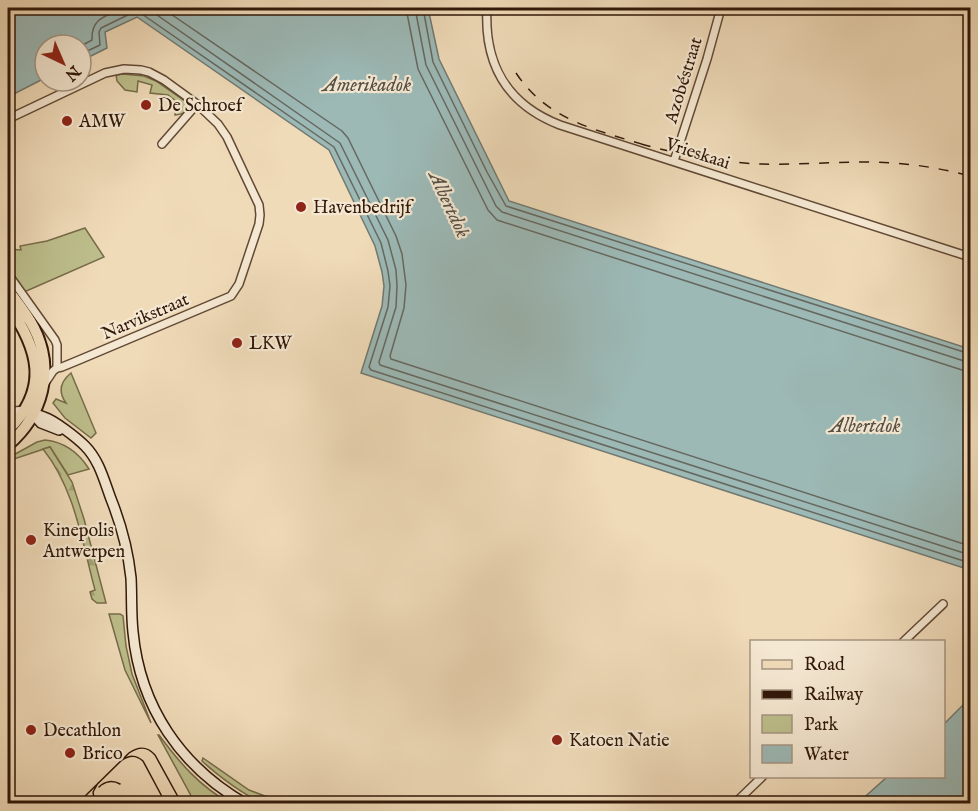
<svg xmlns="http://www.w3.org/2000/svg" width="978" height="811" viewBox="0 0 978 811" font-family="'IM FELL English',serif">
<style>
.green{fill:#bdbf8c;stroke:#776c4a;stroke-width:1.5}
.forest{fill:url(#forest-firs);stroke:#776c4a;stroke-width:1.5}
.water{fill:#9cb9b6;stroke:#717971;stroke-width:1.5}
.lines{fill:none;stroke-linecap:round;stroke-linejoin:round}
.shore{stroke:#666860;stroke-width:1.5}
.street-casing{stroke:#614935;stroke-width:10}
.secondary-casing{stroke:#311809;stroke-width:12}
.primary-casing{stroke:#311809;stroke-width:14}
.street{stroke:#f5e8d2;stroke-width:7}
.secondary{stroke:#f5e8d2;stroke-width:9}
.primary{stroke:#f0dbb9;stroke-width:10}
.tram{stroke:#311809;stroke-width:1.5}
.rail{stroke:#311809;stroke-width:1.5;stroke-dasharray:10 10;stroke-linecap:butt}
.poi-dot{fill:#8f2418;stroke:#f5e8d2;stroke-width:2}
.labels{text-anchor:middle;stroke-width:4.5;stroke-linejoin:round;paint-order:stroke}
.street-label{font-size:18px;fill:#311809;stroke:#f5e8d2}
.poi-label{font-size:18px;fill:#311809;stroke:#f5e8d2;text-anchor:start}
.water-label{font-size:20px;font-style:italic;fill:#565046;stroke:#f5e8d2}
</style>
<defs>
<pattern id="forest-firs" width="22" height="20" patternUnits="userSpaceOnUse" patternTransform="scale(1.5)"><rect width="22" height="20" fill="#bdbf8c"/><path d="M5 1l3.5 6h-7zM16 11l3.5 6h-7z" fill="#a3a377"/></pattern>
</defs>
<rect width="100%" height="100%" fill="#f0dbb9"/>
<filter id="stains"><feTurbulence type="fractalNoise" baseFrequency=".00333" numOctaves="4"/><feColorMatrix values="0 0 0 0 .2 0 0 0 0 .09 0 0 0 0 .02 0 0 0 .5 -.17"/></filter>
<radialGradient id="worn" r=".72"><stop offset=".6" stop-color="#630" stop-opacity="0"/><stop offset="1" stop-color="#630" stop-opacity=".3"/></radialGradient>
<!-- green -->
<path class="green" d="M 123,74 L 144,76 L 156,81 L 189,104 C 186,113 184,114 175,115 L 177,102 L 168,95 L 150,93 L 152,85 L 138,81 L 137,92 L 125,90 L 117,81 L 116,75 Z
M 85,228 L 104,257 L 24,292 L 8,269 L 8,249 L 21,250 L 20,246 L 47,241 Z
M 71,373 L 96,433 L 91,438 L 65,418 L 53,403 L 56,399 L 66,403 C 58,392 60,382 71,373 Z
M 45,440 C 64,442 79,453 89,469 L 68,475 L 50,447 L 8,461 L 8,458 L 37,442 Z
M 109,614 L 120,614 L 123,616 L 126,646 L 132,674 L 151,723 L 125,670 Z
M 158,735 L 159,735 C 179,762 200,787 230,803 L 195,803 Z
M 203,758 L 249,790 L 283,803 C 278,803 273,804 268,804 C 249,800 216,774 202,761 Z"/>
<!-- forest -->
<path class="forest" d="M 50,447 L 72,482 L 84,519 L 106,603 L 97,603 L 92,599 L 90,592 L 95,590 C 82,542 75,489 43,449 Z"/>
<!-- water -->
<path class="water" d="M 8,8 L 428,8 L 439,59 L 509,201 L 970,349 L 970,570 L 361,373 L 382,306 L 384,286 L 382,272 L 375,246 L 329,150 L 137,17 L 105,32 L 107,48 L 81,61 L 81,45 L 45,45 L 45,78 L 8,97 Z
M 970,698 L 970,803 L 858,803 L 887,777 L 944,776 L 944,724 Z"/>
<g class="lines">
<!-- shore -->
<path class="shore" d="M 147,8 L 340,143 L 388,240 L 396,270 L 397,286 L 396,307 L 379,362 L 380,365 L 970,555
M 162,8 L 342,131 L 348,138 L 396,236 L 402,254 L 406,285 L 404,308 L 390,356 L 391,359 L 970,546
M 406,8 L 418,69 L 488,210 L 497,220 L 962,370 L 970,371
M 415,8 L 426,65 L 496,206 L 502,212 L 964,361 L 970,362
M 423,8 L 433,62 L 487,172 L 506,206 L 970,354
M 81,46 L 92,40 C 91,17 107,16 125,8
M 81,54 L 100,45 L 99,32 L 101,28 L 134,12 L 139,12 L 334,147 L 381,243 L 388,271 L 390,286 L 388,307 L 369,367 L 371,370 L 970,563"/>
<!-- street casing -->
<g class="street-casing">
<path id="street" d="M 487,8 C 484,64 506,104 560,125 L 970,257
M 8,119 L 105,73 L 124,69 L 141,70 L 149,72 L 164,80 L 197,104 L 218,124 L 227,137 L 259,205 L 260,215 L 259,224 L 239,284 L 231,296 L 79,360 L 62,367 L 57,368
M 162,144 L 197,104
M 674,161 L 707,59 L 721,8
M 8,274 L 55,340 L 57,345 L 57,368 L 53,371 L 45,383
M 8,407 L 14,411 L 25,410
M 903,642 L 943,604
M 734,804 L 763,776"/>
</g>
<!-- secondary casing -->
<g class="secondary-casing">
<path id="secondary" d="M 27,411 C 33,414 38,414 44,417 C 54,420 77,438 85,446 C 99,460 104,480 111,499 C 121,524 128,550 131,578 C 132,596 131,614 133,632 C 140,707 181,767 246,804
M 33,414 L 41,423 L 59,430"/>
</g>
<!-- primary casing -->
<g class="primary-casing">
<path id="primary" d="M 8,290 C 17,302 27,314 34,328 C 55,370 43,415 8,445
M 8,305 C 39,349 50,389 8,430"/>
</g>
<!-- street -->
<use href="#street" class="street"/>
<!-- secondary -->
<use href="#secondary" class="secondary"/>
<!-- primary -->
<use href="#primary" class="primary"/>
<!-- tram -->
<path class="tram" d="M 122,760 C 130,755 136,755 143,761 L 166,804
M 99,787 C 105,781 113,780 120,784
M 77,804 L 129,753 C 139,746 147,746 155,755 L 182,804
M 95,804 L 93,792 L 98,783"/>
<!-- rail -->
<path class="rail" d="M 516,73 C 548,121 597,130 648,146
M 641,144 C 678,154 723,163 762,164 C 797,165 832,162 867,162 C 902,162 936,167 970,176"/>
</g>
<!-- markers -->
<g class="poi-dot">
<circle cx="146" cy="105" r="6"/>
<circle cx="67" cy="121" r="6"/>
<circle cx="301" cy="207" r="6"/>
<circle cx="237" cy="343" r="6"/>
<circle cx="31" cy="540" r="6"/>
<circle cx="31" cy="730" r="6"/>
<circle cx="557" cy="740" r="6"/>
<circle cx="70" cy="753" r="6"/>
</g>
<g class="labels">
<!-- street labels -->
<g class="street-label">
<text transform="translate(683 80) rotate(-73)" y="6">Azobéstraat</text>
<text transform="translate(698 153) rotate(18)" y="6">Vrieskaai</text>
<text transform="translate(145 316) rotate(-23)" y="6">Narvikstraat</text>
</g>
<!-- poi labels -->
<g class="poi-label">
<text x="158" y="111">De Schroef</text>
<text x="79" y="127">AMW</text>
<text x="313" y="213">Havenbedrijf</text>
<text x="249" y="349">LKW</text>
<text x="43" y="536">Kinepolis<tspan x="43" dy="21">Antwerpen</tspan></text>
<text x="43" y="736">Decathlon</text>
<text x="569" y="746">Katoen Natie</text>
<text x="82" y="759">Brico</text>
</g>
<!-- water labels -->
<g class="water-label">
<text x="367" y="91">Amerikadok</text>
<text transform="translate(450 204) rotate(65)" y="7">Albertdok</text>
<text x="865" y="432">Albertdok</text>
</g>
</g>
<!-- margin -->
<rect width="978" height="811" fill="none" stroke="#f0dbb9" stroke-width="30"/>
<rect x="9" y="9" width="960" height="793" fill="none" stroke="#311809" stroke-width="3"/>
<rect x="15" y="15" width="948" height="781" fill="none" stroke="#311809" stroke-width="1.5"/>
<!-- legend -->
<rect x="750" y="640" width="195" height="138" fill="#f5e8d2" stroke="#a79582" stroke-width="1.5"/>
<rect x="762" y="660" width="30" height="9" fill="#f0dbb9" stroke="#a79582" stroke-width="1.5"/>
<text x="804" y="670" font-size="18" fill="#311809">Road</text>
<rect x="762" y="690" width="30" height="9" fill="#311809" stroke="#a79582" stroke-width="1.5"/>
<text x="804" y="700" font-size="18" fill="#311809">Railway</text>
<rect x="762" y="715" width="30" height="18" fill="#bdbf8c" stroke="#a79582" stroke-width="1.5"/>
<text x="804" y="730" font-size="18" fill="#311809">Park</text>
<rect x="762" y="745" width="30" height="18" fill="#9cb9b6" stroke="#a79582" stroke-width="1.5"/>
<text x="804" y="760" font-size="18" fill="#311809">Water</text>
<!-- north arrow -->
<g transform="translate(63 63) rotate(136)"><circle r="28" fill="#f5e8d2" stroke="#a79582" stroke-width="1.5"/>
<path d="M0-4.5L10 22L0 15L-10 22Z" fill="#8f2418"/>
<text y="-9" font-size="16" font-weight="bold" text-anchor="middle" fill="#311809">N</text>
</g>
<rect width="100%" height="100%" filter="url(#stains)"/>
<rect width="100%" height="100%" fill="url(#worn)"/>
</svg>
